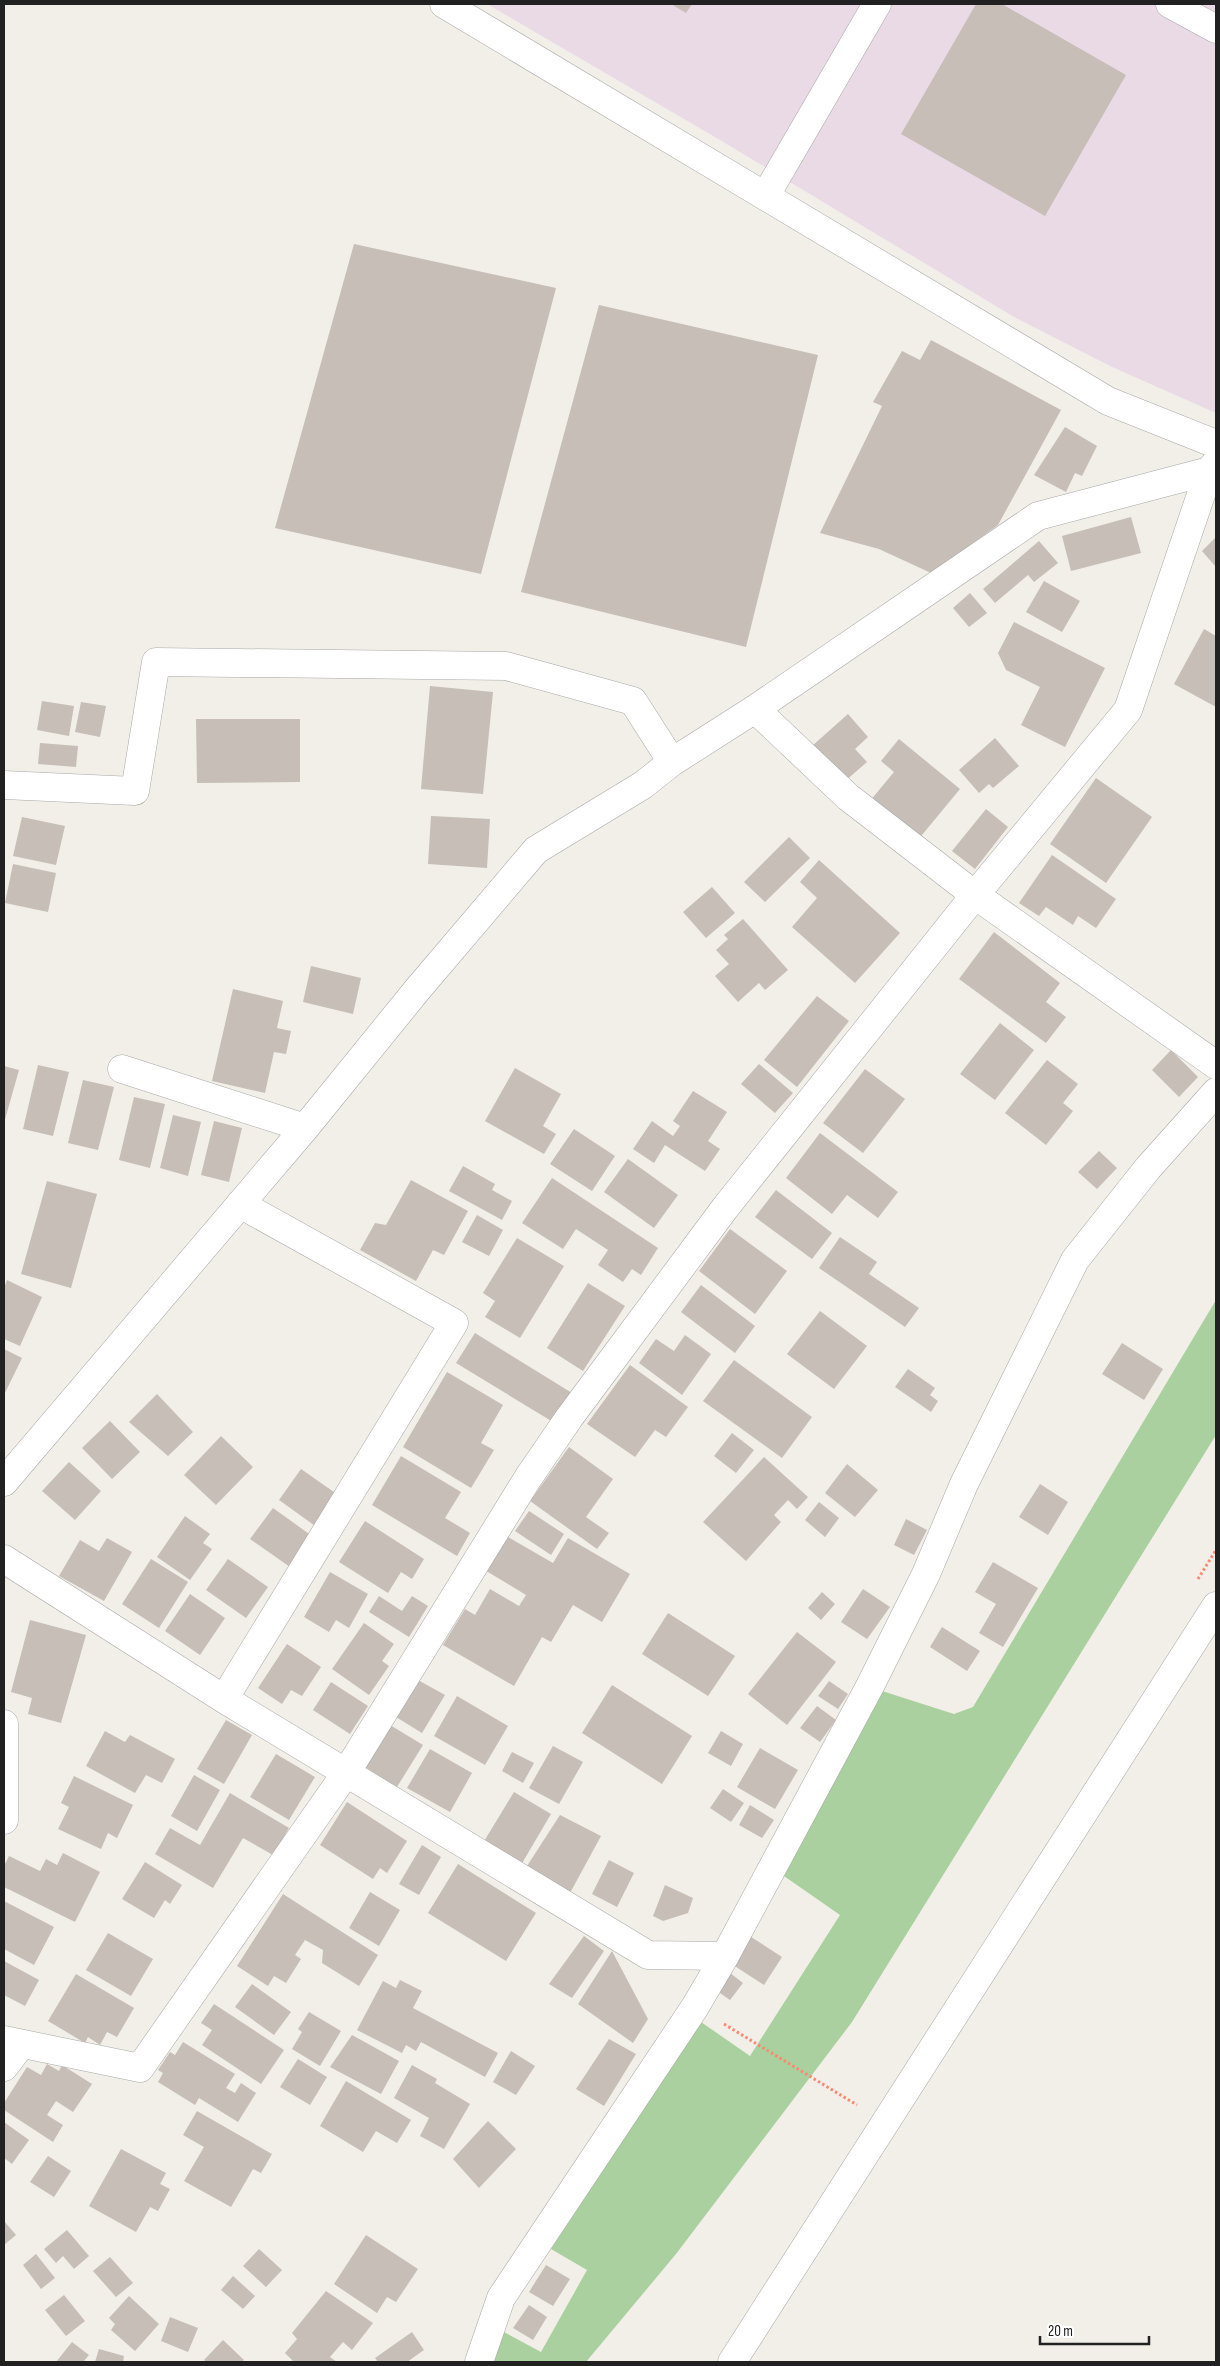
<svg xmlns="http://www.w3.org/2000/svg" width="1220" height="2366" viewBox="0 0 1220 2366" font-family="'Sofia Sans Condensed',sans-serif">
<style>
.industrial{fill:#eadae6}
.forest{fill:#a9d09e}
.building{fill:#c6beb7}
.lines{fill:none;stroke-linecap:round;stroke-linejoin:round}
.minor-casing{stroke:#a8a8a8;stroke-width:29}
.path{stroke:#f98972;stroke-width:3;stroke-dasharray:2.5 2.5;stroke-linecap:butt}
.minor{stroke:#fff;stroke-width:28}
</style>
<rect width="100%" height="100%" fill="#f1efe8"/>
<!-- industrial -->
<path class="industrial" d="M 487,4 L 1216,4 L 1216,413 L 1112,367 L 1014,317 L 720,140 Z"/>
<!-- forest -->
<path class="forest" d="M 1216,1300 L 1216,1435 L 852,2022 L 676,2254 L 586,2362 L 489,2362 L 500,2330 L 541,2352 L 587,2270 L 551,2249 L 701,2022 L 750,2056 L 840,1915 L 784,1876 L 882,1691 L 954,1714 L 973,1707 Z"/>
<!-- building -->
<path class="building" d="M 671,4 L 692,4 L 686,13 Z
M 976,4 L 1002,4 L 1126,75 L 1045,216 L 901,134 Z
M 354,244 L 556,288 L 481,574 L 275,528 Z
M 599,305 L 818,355 L 746,647 L 521,592 Z
M 931,340 L 1061,410 L 998,525 L 931,573 L 879,549 L 820,533 L 882,406 L 873,402 L 902,351 L 920,360 Z
M 1065,427 L 1097,446 L 1082,476 L 1075,473 L 1066,492 L 1034,475 Z
M 1131,517 L 1141,553 L 1071,571 L 1062,536 Z
M 1216,537 L 1216,567 L 1202,551 Z
M 1039,541 L 1058,563 L 1034,582 L 1028,575 L 995,603 L 983,589 Z
M 1044,581 L 1080,601 L 1062,632 L 1026,612 Z
M 970,593 L 987,613 L 969,627 L 953,608 Z
M 1014,622 L 1105,668 L 1065,747 L 1021,725 L 1040,687 L 1006,670 L 998,653 Z
M 1204,629 L 1216,636 L 1216,707 L 1174,684 Z
M 430,686 L 493,692 L 483,794 L 421,789 Z
M 42,701 L 74,706 L 69,736 L 37,730 Z
M 81,702 L 106,706 L 100,737 L 75,732 Z
M 848,714 L 868,737 L 855,749 L 867,762 L 844,782 L 812,746 Z
M 196,719 L 300,719 L 300,782 L 197,783 Z
M 995,738 L 1019,766 L 993,788 L 989,784 L 979,793 L 959,770 Z
M 899,739 L 960,789 L 917,841 L 870,801 L 894,772 L 881,761 Z
M 40,743 L 78,746 L 76,767 L 38,764 Z
M 1096,778 L 1152,817 L 1106,883 L 1050,844 Z
M 986,809 L 1008,827 L 975,869 L 952,851 Z
M 431,816 L 490,819 L 487,868 L 428,864 Z
M 22,817 L 65,826 L 56,865 L 13,856 Z
M 789,837 L 810,858 L 765,902 L 744,882 Z
M 1052,855 L 1116,899 L 1096,928 L 1078,916 L 1073,925 L 1046,907 L 1039,916 L 1019,903 Z
M 819,860 L 900,933 L 855,983 L 792,927 L 817,898 L 800,882 Z
M 13,864 L 56,873 L 48,912 L 5,903 Z
M 712,887 L 735,913 L 706,938 L 683,912 Z
M 743,919 L 788,970 L 765,990 L 759,983 L 738,1002 L 715,976 L 729,964 L 716,950 L 728,939 L 724,935 Z
M 994,932 L 1060,983 L 1046,1002 L 1066,1017 L 1046,1043 L 959,979 Z
M 311,966 L 361,978 L 353,1014 L 303,1002 Z
M 233,989 L 283,1001 L 277,1028 L 291,1031 L 286,1054 L 274,1052 L 265,1093 L 212,1081 Z
M 817,996 L 849,1021 L 797,1087 L 764,1060 Z
M 1000,1023 L 1034,1050 L 995,1100 L 960,1074 Z
M 1171,1050 L 1198,1077 L 1179,1097 L 1152,1070 Z
M 1047,1060 L 1078,1084 L 1063,1103 L 1073,1111 L 1046,1145 L 1005,1113 Z
M 759,1064 L 793,1093 L 775,1113 L 741,1084 Z
M 38,1065 L 69,1072 L 53,1136 L 23,1129 Z
M 4,1066 L 19,1070 L 4,1123 Z
M 515,1068 L 561,1094 L 543,1126 L 556,1134 L 544,1154 L 485,1121 Z
M 865,1069 L 905,1099 L 863,1153 L 823,1123 Z
M 83,1080 L 114,1087 L 98,1150 L 68,1143 Z
M 693,1091 L 727,1112 L 708,1141 L 720,1149 L 705,1171 L 665,1145 L 654,1163 L 633,1149 L 652,1121 L 673,1136 L 680,1126 L 673,1121 Z
M 134,1097 L 165,1104 L 150,1168 L 119,1160 Z
M 173,1115 L 201,1122 L 188,1176 L 160,1168 Z
M 214,1121 L 242,1128 L 229,1182 L 201,1175 Z
M 574,1129 L 615,1156 L 592,1191 L 550,1164 Z
M 820,1133 L 898,1192 L 878,1218 L 847,1195 L 832,1214 L 786,1178 Z
M 1099,1151 L 1117,1168 L 1097,1189 L 1078,1172 Z
M 628,1159 L 678,1195 L 654,1228 L 604,1192 Z
M 463,1166 L 495,1184 L 492,1190 L 512,1201 L 502,1220 L 449,1191 Z
M 552,1178 L 658,1248 L 641,1275 L 632,1269 L 623,1282 L 598,1265 L 608,1250 L 576,1229 L 563,1249 L 522,1223 Z
M 411,1180 L 468,1211 L 444,1255 L 433,1250 L 416,1281 L 360,1250 L 375,1223 L 386,1225 Z
M 47,1181 L 97,1194 L 71,1288 L 21,1274 Z
M 776,1190 L 832,1233 L 812,1259 L 755,1217 Z
M 477,1215 L 503,1230 L 489,1256 L 462,1242 Z
M 730,1229 L 787,1271 L 755,1314 L 699,1271 Z
M 840,1237 L 877,1262 L 869,1274 L 919,1308 L 905,1327 L 819,1268 Z
M 517,1238 L 564,1266 L 520,1338 L 485,1317 L 495,1301 L 483,1293 Z
M 7,1280 L 42,1297 L 20,1346 L 4,1339 L 4,1288 Z
M 588,1283 L 625,1306 L 583,1371 L 547,1348 Z
M 701,1285 L 755,1326 L 735,1353 L 681,1312 Z
M 820,1311 L 867,1346 L 834,1389 L 787,1354 Z
M 475,1333 L 572,1393 L 553,1422 L 456,1363 Z
M 685,1335 L 711,1354 L 682,1395 L 639,1363 L 656,1339 L 674,1351 Z
M 1122,1343 L 1163,1369 L 1144,1400 L 1102,1374 Z
M 4,1349 L 22,1358 L 4,1395 Z
M 734,1360 L 812,1417 L 782,1458 L 703,1401 Z
M 630,1365 L 688,1407 L 666,1437 L 655,1430 L 635,1457 L 587,1424 Z
M 908,1369 L 935,1388 L 930,1395 L 938,1401 L 931,1412 L 895,1387 Z
M 447,1372 L 503,1405 L 481,1443 L 494,1450 L 471,1488 L 403,1447 Z
M 157,1394 L 193,1432 L 168,1456 L 129,1422 Z
M 110,1421 L 140,1452 L 112,1479 L 82,1448 Z
M 732,1433 L 754,1450 L 736,1473 L 714,1456 Z
M 221,1436 L 253,1467 L 216,1505 L 184,1475 Z
M 569,1447 L 613,1479 L 586,1517 L 609,1533 L 597,1549 L 530,1501 Z
M 401,1456 L 461,1492 L 445,1518 L 470,1533 L 457,1556 L 372,1505 Z
M 764,1457 L 808,1497 L 797,1509 L 788,1500 L 774,1515 L 781,1522 L 746,1561 L 703,1522 Z
M 69,1462 L 101,1491 L 75,1520 L 42,1491 Z
M 847,1464 L 878,1490 L 855,1517 L 825,1493 Z
M 301,1469 L 341,1497 L 318,1528 L 279,1500 Z
M 1040,1484 L 1068,1502 L 1048,1535 L 1019,1517 Z
M 819,1502 L 839,1518 L 825,1537 L 805,1520 Z
M 273,1508 L 312,1536 L 290,1567 L 250,1539 Z
M 529,1511 L 564,1534 L 551,1555 L 515,1531 Z
M 185,1516 L 210,1534 L 203,1543 L 212,1549 L 190,1580 L 157,1557 Z
M 906,1519 L 927,1530 L 914,1555 L 894,1545 Z
M 365,1521 L 424,1559 L 412,1579 L 401,1572 L 388,1593 L 339,1562 Z
M 503,1534 L 553,1563 L 568,1538 L 630,1574 L 602,1622 L 573,1605 L 551,1642 L 542,1637 L 514,1686 L 443,1645 L 465,1609 L 475,1615 L 490,1589 L 519,1606 L 526,1595 L 483,1569 Z
M 107,1538 L 132,1552 L 104,1601 L 59,1576 L 80,1540 L 99,1551 Z
M 151,1559 L 188,1582 L 159,1628 L 122,1604 Z
M 228,1559 L 268,1587 L 246,1618 L 206,1590 Z
M 993,1562 L 1038,1588 L 1003,1647 L 979,1633 L 996,1604 L 975,1592 Z
M 330,1572 L 368,1594 L 349,1628 L 336,1620 L 329,1632 L 304,1617 Z
M 863,1589 L 890,1607 L 867,1639 L 841,1622 Z
M 822,1592 L 835,1604 L 821,1620 L 808,1608 Z
M 190,1594 L 225,1618 L 200,1655 L 165,1631 Z
M 379,1596 L 402,1611 L 412,1596 L 428,1606 L 409,1637 L 369,1612 Z
M 668,1613 L 735,1656 L 708,1696 L 642,1654 Z
M 30,1620 L 86,1635 L 61,1723 L 28,1714 L 32,1698 L 11,1692 Z
M 364,1623 L 394,1644 L 382,1661 L 389,1666 L 369,1695 L 332,1669 Z
M 942,1627 L 980,1651 L 967,1671 L 930,1647 Z
M 797,1632 L 836,1662 L 787,1725 L 748,1694 Z
M 287,1644 L 321,1667 L 302,1696 L 291,1690 L 282,1704 L 258,1688 Z
M 418,1680 L 445,1695 L 422,1733 L 396,1717 Z
M 829,1681 L 848,1694 L 838,1709 L 818,1696 Z
M 331,1682 L 368,1706 L 350,1734 L 313,1710 Z
M 612,1685 L 692,1736 L 662,1784 L 582,1733 Z
M 457,1696 L 508,1726 L 485,1765 L 434,1736 Z
M 817,1706 L 836,1720 L 820,1742 L 800,1728 Z
M 226,1720 L 252,1735 L 224,1784 L 197,1769 Z
M 390,1725 L 423,1745 L 397,1787 L 365,1767 Z
M 105,1731 L 125,1742 L 130,1735 L 175,1759 L 162,1783 L 146,1775 L 135,1793 L 86,1766 Z
M 721,1731 L 743,1744 L 731,1766 L 708,1753 Z
M 553,1746 L 583,1762 L 559,1804 L 529,1788 Z
M 760,1748 L 798,1770 L 775,1809 L 737,1787 Z
M 430,1749 L 472,1773 L 450,1812 L 407,1788 Z
M 512,1752 L 534,1763 L 523,1783 L 502,1771 Z
M 276,1754 L 315,1777 L 289,1820 L 250,1797 Z
M 194,1775 L 220,1790 L 197,1831 L 171,1816 Z
M 74,1776 L 133,1805 L 117,1838 L 108,1833 L 101,1849 L 58,1829 L 69,1807 L 61,1803 Z
M 723,1789 L 744,1803 L 731,1822 L 710,1808 Z
M 514,1792 L 551,1814 L 521,1865 L 483,1843 Z
M 230,1793 L 289,1828 L 273,1855 L 243,1838 L 213,1888 L 155,1854 L 170,1828 L 200,1845 Z
M 347,1802 L 407,1841 L 387,1873 L 380,1868 L 373,1879 L 320,1845 Z
M 750,1805 L 774,1820 L 762,1838 L 739,1825 Z
M 560,1815 L 601,1836 L 570,1893 L 527,1866 Z
M 422,1845 L 441,1857 L 419,1895 L 399,1884 Z
M 63,1853 L 100,1872 L 75,1922 L 4,1887 L 4,1866 L 9,1856 L 40,1871 L 46,1859 L 57,1865 Z
M 609,1860 L 634,1873 L 617,1907 L 592,1894 Z
M 145,1862 L 182,1885 L 170,1904 L 165,1900 L 154,1918 L 122,1899 Z
M 458,1864 L 536,1913 L 506,1961 L 428,1913 Z
M 665,1885 L 693,1898 L 688,1913 L 663,1921 L 653,1916 Z
M 370,1892 L 400,1910 L 379,1946 L 349,1928 Z
M 283,1894 L 378,1955 L 359,1986 L 322,1963 L 323,1950 L 305,1940 L 295,1955 L 301,1959 L 286,1983 L 274,1976 L 268,1986 L 237,1966 Z
M 4,1901 L 54,1927 L 34,1965 L 4,1949 Z
M 108,1933 L 153,1959 L 131,1996 L 86,1970 Z
M 748,1935 L 782,1957 L 764,1985 L 730,1963 Z
M 584,1936 L 604,1951 L 572,1998 L 549,1984 Z
M 612,1951 L 648,2019 L 633,2043 L 578,2004 Z
M 4,1961 L 39,1980 L 25,2006 L 4,1995 Z
M 730,1973 L 743,1983 L 730,2000 L 717,1991 Z
M 76,1974 L 134,2008 L 117,2037 L 107,2032 L 100,2045 L 88,2037 L 85,2043 L 48,2021 Z
M 400,1980 L 422,1991 L 413,2008 L 498,2053 L 485,2077 L 421,2042 L 416,2051 L 406,2045 L 402,2053 L 357,2030 L 383,1981 L 396,1988 Z
M 252,1984 L 291,2012 L 274,2035 L 235,2007 Z
M 214,2004 L 284,2050 L 261,2084 L 202,2045 L 212,2030 L 201,2023 Z
M 309,2012 L 341,2031 L 320,2066 L 292,2049 L 302,2032 L 298,2029 Z
M 352,2035 L 399,2061 L 381,2094 L 330,2067 Z
M 609,2039 L 636,2054 L 604,2106 L 576,2089 Z
M 183,2042 L 235,2074 L 226,2088 L 235,2093 L 241,2083 L 256,2093 L 238,2122 L 199,2098 L 195,2105 L 158,2082 L 163,2073 L 158,2070 L 170,2052 L 175,2055 Z
M 511,2051 L 535,2066 L 516,2095 L 493,2082 Z
M 298,2059 L 327,2077 L 310,2105 L 280,2087 Z
M 47,2064 L 59,2071 L 62,2065 L 92,2084 L 73,2112 L 56,2101 L 47,2115 L 63,2125 L 53,2142 L 4,2110 L 4,2103 L 27,2067 L 41,2075 Z
M 412,2065 L 437,2079 L 435,2083 L 470,2104 L 444,2149 L 420,2136 L 429,2118 L 394,2098 Z
M 346,2081 L 411,2120 L 397,2143 L 376,2131 L 363,2152 L 320,2126 Z
M 197,2111 L 272,2154 L 261,2173 L 253,2169 L 231,2207 L 184,2181 L 204,2147 L 183,2135 Z
M 488,2121 L 516,2149 L 479,2188 L 453,2159 Z
M 4,2122 L 29,2140 L 12,2164 L 4,2158 Z
M 121,2149 L 166,2173 L 160,2184 L 170,2189 L 158,2211 L 150,2207 L 136,2232 L 89,2206 Z
M 48,2156 L 71,2171 L 54,2197 L 30,2182 Z
M 4,2221 L 16,2235 L 4,2245 Z
M 67,2230 L 89,2256 L 74,2269 L 63,2256 L 56,2263 L 44,2249 Z
M 366,2235 L 418,2269 L 396,2302 L 387,2297 L 377,2313 L 334,2284 Z
M 259,2249 L 282,2270 L 266,2287 L 243,2266 Z
M 36,2254 L 55,2278 L 41,2289 L 23,2265 Z
M 110,2257 L 133,2283 L 116,2297 L 93,2271 Z
M 546,2265 L 570,2279 L 553,2306 L 529,2292 Z
M 233,2276 L 255,2296 L 243,2309 L 221,2290 Z
M 326,2291 L 373,2323 L 352,2350 L 343,2342 L 330,2357 L 337,2362 L 294,2362 L 285,2353 L 297,2339 L 292,2333 Z
M 64,2295 L 85,2321 L 66,2336 L 45,2310 Z
M 129,2296 L 159,2324 L 135,2351 L 111,2330 L 115,2324 L 109,2318 Z
M 529,2305 L 547,2317 L 533,2340 L 513,2328 Z
M 170,2317 L 198,2328 L 188,2352 L 161,2341 Z
M 412,2332 L 424,2350 L 407,2362 L 378,2362 L 375,2358 Z
M 223,2340 L 244,2360 L 241,2362 L 207,2362 L 204,2360 Z
M 72,2342 L 89,2355 L 83,2362 L 56,2362 Z
M 99,2349 L 124,2356 L 123,2362 L 95,2362 Z"/>
<g class="lines">
<!-- minor casing -->
<g class="minor-casing">
<path id="minor" d="M 444,4 L 1108,401 L 1216,444
M 1170,4 L 1216,29
M 766,195 L 877,4
M 755,709 L 848,797 L 975,895 L 1216,1065
M 4,785 L 135,791 L 156,662 L 506,666 L 633,701 L 672,762
M 122,1069 L 305,1128
M 4,1482 L 305,1128 L 417,990 L 536,850 L 643,785 L 672,762 L 755,709 L 1038,516 L 1209,471
M 4,1559 L 224,1699 L 648,1955 L 725,1956
M 224,1699 L 454,1323 L 240,1204
M 4,1724 L 4,1820
M 4,2040 L 140,2068 L 346,1773 L 528,1478 L 569,1418 L 725,1208 L 975,895 L 1128,710 L 1209,471 L 1216,463
M 4,2067 L 21,2045
M 479,2362 L 501,2298 L 695,2007 L 725,1956 L 870,1686 L 926,1574 L 964,1484 L 1075,1260 L 1148,1168 L 1216,1092
M 732,2362 L 1216,1606"/>
</g>
<!-- path -->
<path class="path" d="M 1198,1579 L 1216,1550
M 724,2024 L 857,2105"/>
<!-- minor -->
<use href="#minor" class="minor"/>
</g>
<!-- border -->
<rect width="1220" height="2366" fill="none" stroke="#212121" stroke-width="10"/>
<!-- scale -->
<path d="M1040 2336v8h109v-8" fill="none" stroke="#212121" stroke-width="2.5"/>
<text x="1048" y="2336" font-size="15" fill="#212121" stroke="#ffffff" stroke-width="4" paint-order="stroke">20 m</text>
</svg>
